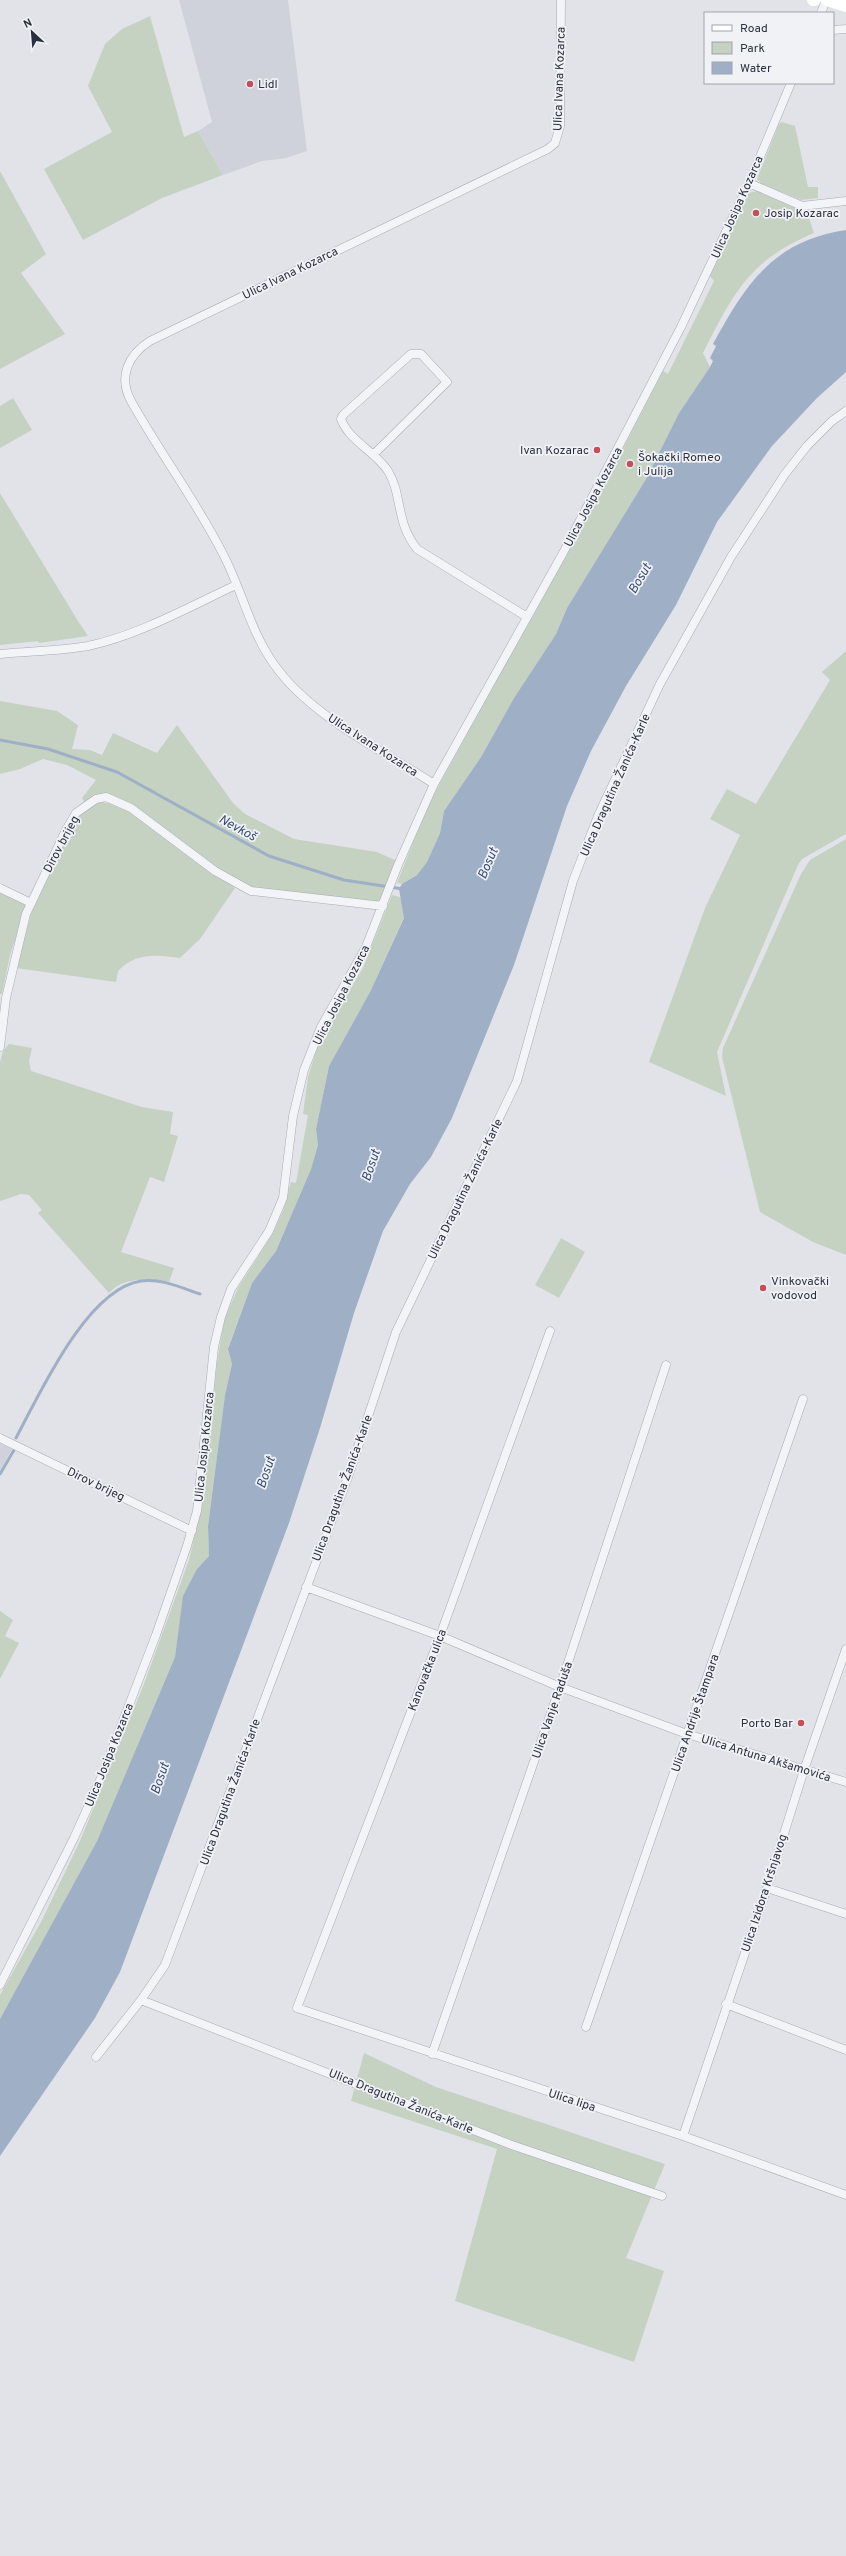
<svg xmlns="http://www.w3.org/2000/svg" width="846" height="2556" viewBox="0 0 846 2556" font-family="Overpass,sans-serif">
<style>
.built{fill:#cfd2da}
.green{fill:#c5d2c2}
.water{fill:#9eafc6}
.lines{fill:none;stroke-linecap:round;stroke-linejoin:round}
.stream{stroke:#9eafc6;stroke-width:3}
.street-casing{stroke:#a6aab3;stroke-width:9}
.street{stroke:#f3f4f7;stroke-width:8}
.secondary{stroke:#fff;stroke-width:12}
.poi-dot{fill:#c54e58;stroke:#f0f2f6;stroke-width:1.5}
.labels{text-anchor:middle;stroke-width:3.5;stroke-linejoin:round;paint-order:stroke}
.street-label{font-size:12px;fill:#2a303f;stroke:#f0f2f6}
.poi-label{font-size:12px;fill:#2a303f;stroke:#f0f2f6;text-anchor:start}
.water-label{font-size:13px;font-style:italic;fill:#374d70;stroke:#f0f2f6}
</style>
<rect width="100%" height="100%" fill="#e1e3e9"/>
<!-- built -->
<path class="built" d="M 179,0 L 288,0 L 307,151 L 286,158 L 262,161 L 223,175 L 198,131 L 212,122 Z
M 0,1443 L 12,1449 L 0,1470 Z"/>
<!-- green -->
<path class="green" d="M 150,16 L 184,137 L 198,131 L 223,175 L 162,198 L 83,240 L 44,169 L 112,132 L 88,86 L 105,44 L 122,29 Z
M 782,122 L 795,126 L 808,187 L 818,187 L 818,198 L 801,200 L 762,184 L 757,179 L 779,124 Z
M 0,171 L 46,254 L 21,273 L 65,334 L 0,369 Z
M 756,191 L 795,208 L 806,209 L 814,233 C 749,260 733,294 703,353 L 710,367 L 679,413 L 646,479 L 567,608 L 556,634 L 514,698 L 481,757 L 444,811 L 440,833 L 427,862 L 417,875 L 402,884 L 397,883 L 426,810 L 440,783 L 587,518 L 663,371 L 668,374 L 714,281 L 710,276 L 749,193 Z
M 13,398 L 32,430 L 0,448 L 0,406 Z
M 0,493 L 78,621 L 88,636 L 39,643 L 38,641 L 0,645 Z
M 846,651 L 846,834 L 802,859 L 798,865 L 717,1052 L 726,1096 L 649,1062 L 705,908 L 740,835 L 710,819 L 727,789 L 756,804 L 830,680 L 822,672 Z
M 0,701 L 57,711 L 78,725 L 72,749 L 90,750 L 102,755 L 113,733 L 157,753 L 177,725 L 233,803 L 245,814 L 294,839 L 377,852 L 397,861 L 380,902 L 268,891 L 239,883 L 115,796 C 103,794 94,795 84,802 L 82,798 L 96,780 L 67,765 L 43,759 L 20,769 L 0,774 Z
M 102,802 L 120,805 L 235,888 L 200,939 L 180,958 C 157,955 136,952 118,971 L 116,982 L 16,968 L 31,914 L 64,842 L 78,816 L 93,804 Z
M 846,839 L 846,1255 L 813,1242 L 760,1212 L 722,1057 L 723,1048 L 801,874 L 810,860 Z
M 0,892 L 27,905 L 10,955 L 2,994 L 0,994 Z
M 392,895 L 400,897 L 403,902 L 404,917 L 370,992 L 329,1066 L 316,1129 L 318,1145 L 311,1169 L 276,1251 L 252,1283 L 228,1348 L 232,1364 L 225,1395 L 208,1526 L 209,1556 L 197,1569 L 181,1614 L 175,1657 L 97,1841 L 0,2019 L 0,1995 L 42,1920 L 80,1841 L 144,1684 L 189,1560 L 204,1496 L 217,1362 L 224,1320 L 238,1288 L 273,1233 L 283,1211 L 291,1182 L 296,1183 L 308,1115 L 303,1114 L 308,1077 L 317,1049 L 335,1014 L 363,968 Z
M 9,1044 L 32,1048 L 29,1061 L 31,1071 L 142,1107 L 173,1112 L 170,1134 L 178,1136 L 164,1182 L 150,1177 L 121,1252 L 174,1268 L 169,1282 C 149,1279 124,1276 109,1293 L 38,1213 L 42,1210 L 29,1195 L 21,1194 L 0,1201 L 0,1063 L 3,1051 Z
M 561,1238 L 585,1252 L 559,1298 L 535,1285 Z
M 0,1611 L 13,1620 L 5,1636 L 19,1643 L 0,1679 Z
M 364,2053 L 436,2087 L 665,2164 L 626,2258 L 664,2271 L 634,2362 L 455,2301 L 497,2149 L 351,2101 Z"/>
<!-- water -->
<path class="water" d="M 846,230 L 846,372 L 817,398 L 772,446 L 717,522 L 676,605 L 626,686 L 591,751 L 567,806 L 514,965 L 452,1118 L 431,1157 L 410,1184 L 383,1231 L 354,1313 L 320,1428 L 289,1523 L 120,1972 L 95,2018 L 0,2156 L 0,2019 L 97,1841 L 175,1657 L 183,1596 L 197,1569 L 209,1556 L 208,1526 L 225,1395 L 232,1364 L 228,1349 L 252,1283 L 276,1251 L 311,1169 L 318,1145 L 316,1129 L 329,1066 L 370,992 L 404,918 L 399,889 L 402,884 L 417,875 L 427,862 L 440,833 L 444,811 L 481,757 L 514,698 L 556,634 L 567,608 L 646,479 L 679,413 L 710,367 L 713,361 L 710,358 L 716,346 L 713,344 C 746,284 773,241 846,230 Z"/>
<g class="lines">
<!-- stream -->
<path class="stream" d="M 0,740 L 48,749 L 117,772 L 269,856 L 344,880 L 403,889
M 16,1438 C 40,1393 87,1289 141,1281 C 161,1278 182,1288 200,1294
M 0,1474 L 14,1450"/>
<!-- street casing -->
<g class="street-casing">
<path id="street" d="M 821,13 L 826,0
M 833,30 L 846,29
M 749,183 L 802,206 L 846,201
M 373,455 L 447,382 L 421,354 L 411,354 L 343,415 L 341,419 C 349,441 376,452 388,471 C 403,496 395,521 417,549 L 527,617
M 0,654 C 29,651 59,651 88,646 C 139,635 189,607 236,585
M 434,784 C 385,752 315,718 279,671 C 251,636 243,592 223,554 C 196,501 160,453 131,401 C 118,377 128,355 150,341 L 548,149 L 555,143 L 560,126 L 561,0
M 0,888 L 31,903
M 0,1047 L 6,998 L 26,914 L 66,830 L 76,813 L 96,799 L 106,797 L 131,808 L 215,871 L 251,891 L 383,906
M 550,1331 L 440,1636 L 297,2008 L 683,2136 L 846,2195
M 0,1438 L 192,1531
M 306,1587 L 440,1636 L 560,1687 L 687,1734 L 846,1782
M 767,1888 L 846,1914
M 0,1985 L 74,1838 L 101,1778 L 156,1635 L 187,1546 L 197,1511 L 214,1347 L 221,1317 L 231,1289 L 269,1231 L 283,1198 L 293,1116 L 304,1070 L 321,1027 L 366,947 L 398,865 L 434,784 L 563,553 L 681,327 L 749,183 L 791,83
M 141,2000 L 509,2144 L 662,2196
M 726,2004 L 846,2050
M 586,2027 L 803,1399
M 432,2054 L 560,1687 L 666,1365
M 96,2057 L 141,2000 L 165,1965 L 348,1477 L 396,1332 L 517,1081 L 573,881 L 598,816 L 660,684 L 731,557 L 785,474 L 807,446 L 832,421 L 846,411
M 683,2136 L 767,1888 L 804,1770 L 846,1649"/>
</g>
<!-- street -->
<use href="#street" class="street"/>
<!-- secondary -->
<path class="secondary" d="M 813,0 L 815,0
M 827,0 L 846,6"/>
</g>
<!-- markers -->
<g class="poi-dot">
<circle cx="250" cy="84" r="4"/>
<circle cx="756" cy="213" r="4"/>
<circle cx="597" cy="450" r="4"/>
<circle cx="630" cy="464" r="4"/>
<circle cx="763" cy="1288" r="4"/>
<circle cx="801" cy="1723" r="4"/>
</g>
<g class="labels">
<!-- street labels -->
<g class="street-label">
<text transform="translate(559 79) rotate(-88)" y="4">Ulica Ivana Kozarca</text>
<text transform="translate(737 207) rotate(-66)" y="4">Ulica Josipa Kozarca</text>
<text transform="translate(290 273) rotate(-26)" y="4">Ulica Ivana Kozarca</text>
<text transform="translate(593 497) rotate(-62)" y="4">Ulica Josipa Kozarca</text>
<text transform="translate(373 745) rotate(33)" y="4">Ulica Ivana Kozarca</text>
<text transform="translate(615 785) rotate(-66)" y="4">Ulica Dragutina Žanića-Karle</text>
<text transform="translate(61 844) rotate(-62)" y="4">Dirov brijeg</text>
<text transform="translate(341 995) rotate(-63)" y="4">Ulica Josipa Kozarca</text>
<text transform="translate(465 1189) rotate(-64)" y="4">Ulica Dragutina Žanića-Karle</text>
<text transform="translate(204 1447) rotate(-84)" y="4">Ulica Josipa Kozarca</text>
<text transform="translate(96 1484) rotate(26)" y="4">Dirov brijeg</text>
<text transform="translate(342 1488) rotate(-70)" y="4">Ulica Dragutina Žanića-Karle</text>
<text transform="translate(427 1670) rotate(-69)" y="4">Kanovačka ulica</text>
<text transform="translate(552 1710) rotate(-71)" y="4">Ulica Vanje Raduša</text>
<text transform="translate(695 1713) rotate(-71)" y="4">Ulica Andrije Štampara</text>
<text transform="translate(109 1755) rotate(-68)" y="4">Ulica Josipa Kozarca</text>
<text transform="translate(766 1758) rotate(17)" y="4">Ulica Antuna Akšamovića</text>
<text transform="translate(230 1792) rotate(-70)" y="4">Ulica Dragutina Žanića-Karle</text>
<text transform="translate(764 1893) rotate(-72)" y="4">Ulica Izidora Kršnjavog</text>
<text transform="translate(572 2100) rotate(18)" y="4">Ulica lipa</text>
<text transform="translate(401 2101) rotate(22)" y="4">Ulica Dragutina Žanića-Karle</text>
</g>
<!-- poi labels -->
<g class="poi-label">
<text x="258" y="88">Lidl</text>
<text x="764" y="217">Josip Kozarac</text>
<text x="589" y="454" text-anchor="end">Ivan Kozarac</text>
<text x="638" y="461">Šokački Romeo<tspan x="638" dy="14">i Julija</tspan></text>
<text x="771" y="1285">Vinkovački<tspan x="771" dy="14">vodovod</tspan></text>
<text x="793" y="1727" text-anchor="end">Porto Bar</text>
</g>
<!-- water labels -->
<g class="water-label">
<text transform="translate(639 578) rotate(-59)" y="5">Bosut</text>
<text transform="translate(238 827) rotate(29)" y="5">Nevkoš</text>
<text transform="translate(487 863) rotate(-67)" y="5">Bosut</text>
<text transform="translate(370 1165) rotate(-71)" y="5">Bosut</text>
<text transform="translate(265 1472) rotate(-71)" y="5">Bosut</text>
<text transform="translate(159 1778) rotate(-71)" y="5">Bosut</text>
</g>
</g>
<!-- legend -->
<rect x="704" y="12" width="130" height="72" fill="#f0f2f6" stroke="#a1a4ad"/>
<rect x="712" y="25" width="20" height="6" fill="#ffffff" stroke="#a1a4ad"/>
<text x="740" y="32" font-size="12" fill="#2a303f">Road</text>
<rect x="712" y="42" width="20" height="12" fill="#c5d2c2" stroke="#a1a4ad"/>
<text x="740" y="52" font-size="12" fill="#2a303f">Park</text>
<rect x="712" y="62" width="20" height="12" fill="#9eafc6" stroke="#a1a4ad"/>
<text x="740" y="72" font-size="12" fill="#2a303f">Water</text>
<!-- north arrow -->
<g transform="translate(32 32) rotate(334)" stroke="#f0f2f6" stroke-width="3" paint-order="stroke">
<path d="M0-3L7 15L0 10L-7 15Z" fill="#2a303f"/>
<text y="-6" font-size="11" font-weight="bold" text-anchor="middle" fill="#2a303f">N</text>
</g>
</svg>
